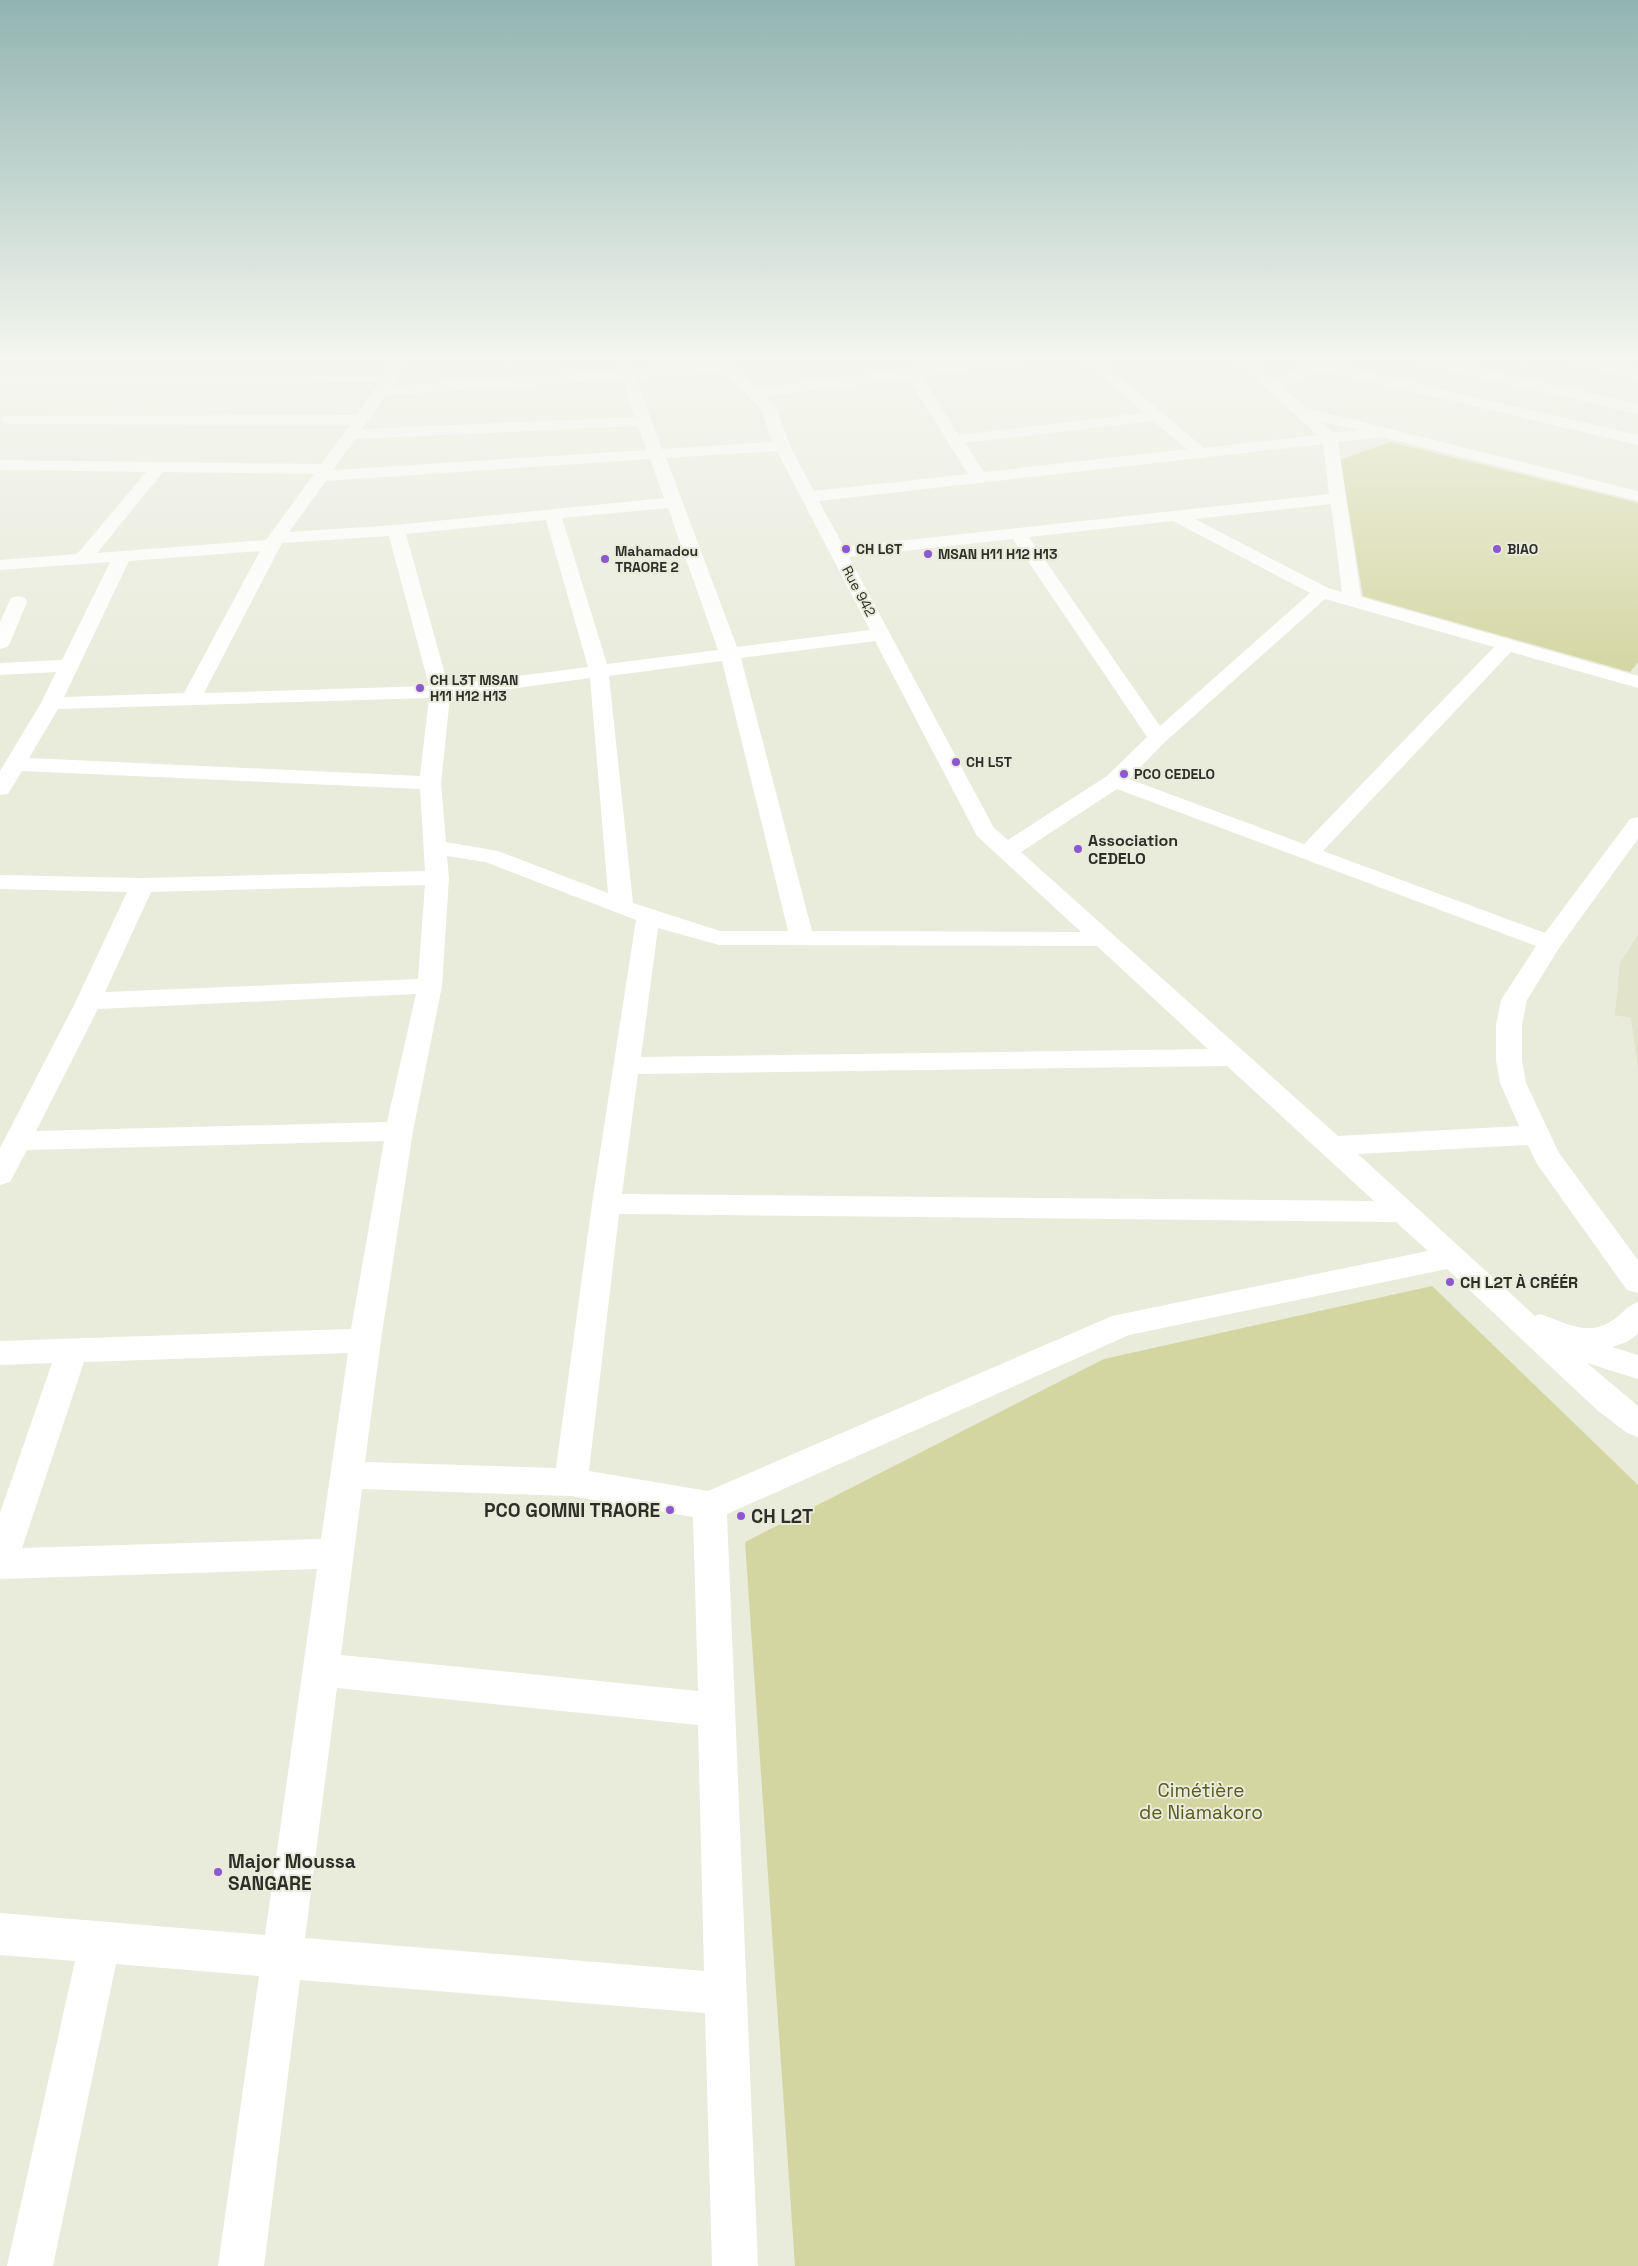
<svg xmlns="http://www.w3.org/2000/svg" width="1638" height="2266" viewBox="0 0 1638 2266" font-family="'Space Grotesk',sans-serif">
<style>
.built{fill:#e1e3cb}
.green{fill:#d3d6a1}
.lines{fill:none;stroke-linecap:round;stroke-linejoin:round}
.minor{fill:#fff;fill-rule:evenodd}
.poi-dot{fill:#8c57cf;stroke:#e9ebdb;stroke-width:2}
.labels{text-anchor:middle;stroke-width:4;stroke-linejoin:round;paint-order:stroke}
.far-poi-label{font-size:14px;font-weight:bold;fill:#2e2f28;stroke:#e9ebdb;text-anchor:start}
.far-street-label{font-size:14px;fill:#2e2f28;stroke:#e9ebdb}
.poi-label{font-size:16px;font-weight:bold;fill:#2e2f28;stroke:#e9ebdb;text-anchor:start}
.near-poi-label{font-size:19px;font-weight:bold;fill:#2e2f28;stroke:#e9ebdb;text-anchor:start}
.near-park-label{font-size:19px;fill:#595b1c;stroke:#e9ebdb}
</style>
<rect width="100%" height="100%" fill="#e9ebdb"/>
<!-- built -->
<path class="built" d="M 1638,935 L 1638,1069 L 1631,1018 L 1615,1015 L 1620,963 Z"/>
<!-- green -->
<path class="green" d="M 1390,442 L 1638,503 L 1638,662 L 1630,672 L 1363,596 L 1340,460 Z
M 1432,1286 L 1638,1485 L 1638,2266 L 795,2266 L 745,1542 L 1104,1359 Z"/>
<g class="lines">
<!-- minor -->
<path class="minor" d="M 397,360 L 411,360 L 393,386 L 619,370 L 615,360 L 629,360 L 633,369 L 716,363 L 714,360 L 729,360 L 757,388 L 979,360 L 1022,360 L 1015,364 L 921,376 L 959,435 L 1144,413 L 1083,360 L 1099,360 L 1204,448 L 1317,435 L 1236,360 L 1252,360 L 1276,381 L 1310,361 L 1330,360 L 1328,363 L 1638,435 L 1638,445 L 1318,369 L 1284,389 L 1306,408 L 1638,491 L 1638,501 L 1383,437 L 1338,442 L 1361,597 L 1638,676 L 1638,688 L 1511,652 L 1323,851 L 1545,933 L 1630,819 L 1638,817 L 1638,839 L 1561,945 L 1527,1000 L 1522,1025 L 1522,1060 L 1526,1083 L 1559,1153 L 1638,1260 L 1638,1293 L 1627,1290 L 1537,1164 L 1528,1145 L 1358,1154 L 1535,1316 L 1540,1314 C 1565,1322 1588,1338 1613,1320 C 1624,1313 1625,1307 1638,1302 L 1638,1334 L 1627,1342 L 1612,1347 L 1638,1355 L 1638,1379 L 1587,1363 L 1638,1406 L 1638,1437 L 1627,1433 L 1597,1410 L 1447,1269 L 1129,1335 L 727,1514 L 758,2266 L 712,2266 L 705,2013 L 300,1980 L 264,2266 L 218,2266 L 259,1976 L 116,1964 L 53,2266 L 7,2266 L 75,1961 L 0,1955 L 0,1913 L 265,1935 L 317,1569 L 0,1579 L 0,1513 L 52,1363 L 0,1365 L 0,1341 L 351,1329 L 384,1141 L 27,1150 L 10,1182 L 0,1185 L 0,1148 L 76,1001 L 127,892 L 0,889 L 0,875 L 142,878 L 425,871 L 420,789 L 22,771 L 8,794 L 0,795 L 0,771 L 41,703 L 56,672 L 0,675 L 0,663 L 62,660 L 110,562 L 0,570 L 0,560 L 77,554 L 146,472 L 0,470 L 0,460 L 321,464 L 350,425 L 8,424 L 3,422 L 0,419 L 3,416 L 356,415 L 380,382 L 0,385 L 0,377 L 387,374 ZM 724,372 L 761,409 L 773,442 L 662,449 L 636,378 ZM 908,378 L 968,474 L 814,491 L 790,446 L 776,407 L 765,396 ZM 622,379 L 635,417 L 362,429 L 386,395 ZM 1153,421 L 1187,449 L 984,472 L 965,443 ZM 1320,421 L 1358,430 L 1334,433 ZM 638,426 L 647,450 L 333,470 L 355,439 ZM 1323,444 L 1329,494 L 844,547 L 819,501 ZM 777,451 L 870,630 L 737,647 L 666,458 ZM 650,459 L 664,498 L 396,525 L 289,532 L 326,481 ZM 163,472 L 314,474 L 266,540 L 97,553 ZM 1331,504 L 1342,592 L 1328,588 L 1195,519 ZM 668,508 L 718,650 L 607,664 L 562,518 ZM 546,520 L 588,667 L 448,685 L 406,534 ZM 1173,521 L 1310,593 L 1160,726 L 1029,537 ZM 389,536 L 429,686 L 204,693 L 282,543 ZM 1013,539 L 1147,737 L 1107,776 L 1008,840 L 994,828 L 849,557 ZM 260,551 L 184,693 L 64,697 L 129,561 ZM 1325,599 L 1494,647 L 1304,844 L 1129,779 L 1165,742 ZM 875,641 L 977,836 L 1081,932 L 812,931 L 741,658 ZM 722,661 L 788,931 L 720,931 L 633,903 L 609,676 ZM 590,678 L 608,893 L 498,851 L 446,842 L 441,783 L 450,697 ZM 429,698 L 420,776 L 29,758 L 58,709 ZM 1117,789 L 1536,946 L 1501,1000 L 1496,1025 L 1496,1060 L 1500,1083 L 1519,1126 L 1338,1136 L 1021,852 ZM 447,856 L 485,862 L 636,920 L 592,1204 L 556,1468 L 365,1462 L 381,1340 L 413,1131 L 442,986 L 449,878 ZM 425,885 L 418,979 L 105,992 L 151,892 ZM 658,928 L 719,945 L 1097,946 L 1208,1049 L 641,1057 ZM 416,994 L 387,1122 L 36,1131 L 98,1009 ZM 1227,1066 L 1374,1201 L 622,1194 L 638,1074 ZM 619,1214 L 1396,1222 L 1428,1251 L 1112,1316 L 708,1491 L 589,1471 ZM 348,1353 L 321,1539 L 22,1548 L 84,1362 ZM 362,1489 L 571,1496 L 693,1517 L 698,1691 L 341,1655 ZM 337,1688 L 698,1725 L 704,1971 L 305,1938 Z
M 1416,360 L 1443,360 L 1638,404 L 1638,414 L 1423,364 Z
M 1567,360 L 1594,360 L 1638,371 L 1638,379 L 1569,363 Z
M 18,596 L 25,598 L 27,602 L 10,643 L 7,647 L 0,649 L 0,622 L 11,598 Z"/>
</g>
<!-- sky -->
<linearGradient id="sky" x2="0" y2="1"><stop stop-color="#91b4b0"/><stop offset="0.53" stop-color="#f5f6ef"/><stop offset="1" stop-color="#f5f6ef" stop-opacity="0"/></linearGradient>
<rect width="1638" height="678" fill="url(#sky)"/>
<!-- markers -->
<g class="poi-dot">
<circle cx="846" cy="549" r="5"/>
<circle cx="1497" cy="549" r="5"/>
<circle cx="928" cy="554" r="5"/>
<circle cx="605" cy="559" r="5"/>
<circle cx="420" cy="688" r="5"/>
<circle cx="956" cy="762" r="5"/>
<circle cx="1124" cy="774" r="5"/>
<circle cx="1078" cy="849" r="5"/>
<circle cx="1450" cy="1282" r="5"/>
<circle cx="670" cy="1510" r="5"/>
<circle cx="741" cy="1516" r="5"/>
<circle cx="218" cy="1872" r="5"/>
</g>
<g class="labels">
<!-- far-poi labels -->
<g class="far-poi-label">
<text x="856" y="554">CH L6T</text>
<text x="1507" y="554">BIAO</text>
<text x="615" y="556">Mahamadou<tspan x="615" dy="16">TRAORE 2</tspan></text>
<text x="938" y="559">MSAN H11 H12 H13</text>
<text x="430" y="685">CH L3T MSAN<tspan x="430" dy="16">H11 H12 H13</tspan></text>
<text x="966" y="767">CH L5T</text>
<text x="1134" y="779">PCO CEDELO</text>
</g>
<!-- far-street labels -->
<g class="far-street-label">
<text transform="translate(859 591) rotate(62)" y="5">Rue 942</text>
</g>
<!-- poi labels -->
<g class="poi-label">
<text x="1088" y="846">Association<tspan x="1088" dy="18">CEDELO</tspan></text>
<text x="1460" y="1288">CH L2T À CRÉÉR</text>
</g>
<!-- near-poi labels -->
<g class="near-poi-label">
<text x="660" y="1517" text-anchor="end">PCO GOMNI TRAORE</text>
<text x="751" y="1523">CH L2T</text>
<text x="228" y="1868">Major Moussa<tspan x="228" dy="22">SANGARE</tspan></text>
</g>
<!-- near-park labels -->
<g class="near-park-label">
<text x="1201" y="1797">Cimétière<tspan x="1201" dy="22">de Niamakoro</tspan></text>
</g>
</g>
</svg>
